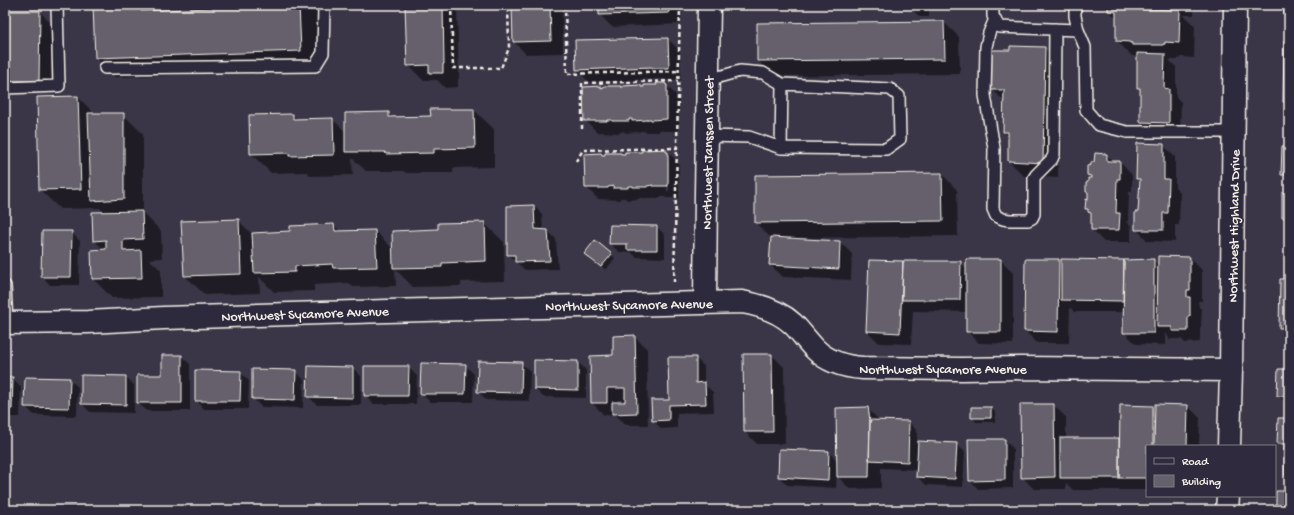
<svg xmlns="http://www.w3.org/2000/svg" width="1294" height="515" viewBox="0 0 1294 515" font-family="'Gochi Hand',sans-serif">
<style>
.shadow{fill:#0007;fill-rule:evenodd}
.lines{fill:none;stroke-linecap:round;stroke-linejoin:round}
.stream{stroke:#aaa6a7;stroke-width:6}
.building{fill:#65616c;stroke:#f4f1e8}
.service-casing{stroke:#f4f1e8;stroke-width:14}
.minor-casing{stroke:#f4f1e8;stroke-width:25}
.secondary-casing{stroke:#f4f1e8;stroke-width:25}
.path{stroke:#f4f1e8;stroke-width:2.5;stroke-dasharray:4 3;stroke-linecap:butt}
.service{stroke:#2f2a3d;stroke-width:11}
.minor{stroke:#2f2a3d;stroke-width:22}
.secondary{stroke:#2f2a3d;stroke-width:22}
.labels{text-anchor:middle;stroke-width:3;stroke-linejoin:round;paint-order:stroke}
.street-label{font-size:14px;fill:#f4f1e8;stroke:#2f2a3d}
</style>
<rect width="100%" height="100%" fill="#3b3647"/>
<filter id="ink" filterUnits="userSpaceOnUse"><feTurbulence type="fractalNoise" baseFrequency=".025" numOctaves="2"/><feDisplacementMap in="SourceGraphic" scale="8" xChannelSelector="R" yChannelSelector="G"/><feConvolveMatrix kernelMatrix="1 2 1 2 8 2 1 2 1" color-interpolation-filters="sRGB"/></filter>
<g filter="url(#ink)">
<!-- shadow -->
<path class="shadow" d="M 94,5 L 159,5 L 159,11 L 256,7 L 256,5 L 318,5 L 320,70 L 115,77 L 96,58 Z
M 406,5 L 457,5 L 459,79 L 458,79 L 458,87 L 445,88 L 437,80 L 423,80 L 408,65 Z
M 513,5 L 562,5 L 563,53 L 526,54 L 514,42 Z
M 600,5 L 681,5 L 681,24 L 612,27 L 600,15 Z
M 907,5 L 929,5 L 929,17 L 920,17 Z
M 1109,5 L 1194,5 L 1194,15 L 1183,15 L 1195,26 L 1194,58 L 1180,57 L 1180,59 L 1178,58 L 1178,60 L 1169,60 L 1176,67 L 1176,97 L 1181,102 L 1180,135 L 1153,134 L 1141,122 L 1141,91 L 1138,88 L 1138,56 L 1132,56 L 1117,41 L 1117,19 L 1109,11 Z
M 40,12 L 52,24 L 51,93 L 21,93 L 9,80 Z
M 944,22 L 959,37 L 960,74 L 774,76 L 758,61 L 758,24 Z
M 668,39 L 680,51 L 681,80 L 666,80 L 665,79 L 589,82 L 577,70 Z
M 1289,42 L 1289,107 L 1284,102 Z
M 1044,48 L 1060,63 L 1058,178 L 1024,176 L 1009,161 L 1009,137 L 1004,132 L 1005,102 L 992,89 Z
M 665,84 L 679,98 L 679,131 L 664,131 L 659,130 L 659,132 L 645,132 L 643,131 L 640,131 L 640,132 L 625,133 L 624,131 L 619,133 L 597,132 L 585,120 L 600,87 L 602,89 L 622,88 L 641,86 L 642,88 L 658,86 Z
M 78,97 L 95,114 L 123,114 L 143,134 L 143,213 L 161,231 L 162,258 L 149,259 L 161,270 L 161,297 L 112,298 L 93,279 L 104,250 L 94,240 L 104,213 L 100,208 L 60,209 L 40,190 Z
M 474,110 L 494,129 L 494,167 L 453,168 L 453,173 L 406,173 L 403,171 L 366,171 L 352,158 L 353,175 L 310,176 L 307,172 L 271,173 L 251,154 L 293,115 L 298,120 L 332,119 L 346,132 L 389,113 L 393,118 L 432,117 Z
M 1163,145 L 1175,157 L 1175,187 L 1180,192 L 1179,225 L 1175,225 L 1175,242 L 1148,241 L 1136,229 L 1139,213 L 1140,181 L 1137,178 Z
M 1289,147 L 1289,181 L 1282,175 Z
M 666,150 L 678,162 L 679,166 L 679,198 L 666,198 L 665,197 L 659,197 L 659,199 L 639,198 L 639,199 L 627,200 L 625,198 L 620,198 L 620,200 L 598,199 L 586,187 L 603,156 ZM 667,161 L 669,161 L 669,191 L 667,191 Z
M 1107,155 L 1114,162 L 1120,162 L 1132,175 L 1132,191 L 1129,191 L 1128,223 L 1131,226 L 1131,242 L 1104,242 L 1092,230 L 1092,215 L 1086,208 L 1089,202 L 1089,194 L 1087,191 L 1093,179 L 1088,175 L 1095,163 Z
M 942,174 L 957,190 L 958,236 L 800,238 L 800,239 L 840,242 L 852,254 L 851,280 L 783,277 L 770,265 L 772,239 L 756,223 Z
M 1289,194 L 1289,224 L 1283,218 Z
M 534,206 L 542,214 L 543,231 L 548,231 L 556,239 L 558,269 L 525,270 L 508,255 Z
M 238,220 L 253,235 L 291,232 L 334,225 L 341,232 L 375,231 L 393,249 L 439,230 L 484,223 L 504,242 L 505,281 L 461,282 L 461,286 L 413,287 L 395,269 L 396,286 L 353,287 L 349,283 L 314,285 L 314,291 L 274,292 L 259,277 L 260,293 L 205,295 L 185,276 Z
M 657,227 L 665,235 L 665,258 L 636,257 L 631,252 L 619,252 L 610,244 Z
M 71,232 L 80,241 L 79,285 L 50,285 L 42,276 Z
M 611,254 L 615,258 L 606,270 L 590,258 Z
M 1190,258 L 1202,270 L 1202,301 L 1198,301 L 1199,307 L 1202,310 L 1201,327 L 1200,327 L 1200,342 L 1185,343 L 1181,339 L 1170,339 L 1165,333 L 1165,345 L 1136,344 L 1124,332 L 1124,312 L 1074,312 L 1070,307 L 1069,343 L 1037,343 L 1025,331 L 1058,260 L 1062,264 L 1062,260 L 1154,260 L 1159,266 Z
M 1001,260 L 1013,273 L 1013,344 L 979,343 L 967,331 L 967,312 L 913,311 L 911,344 L 879,343 L 867,331 L 870,261 L 960,262 L 967,269 Z
M 1289,280 L 1289,336 L 1288,336 L 1280,328 Z
M 634,336 L 647,349 L 648,425 L 626,425 L 615,414 L 604,415 L 592,403 L 614,356 ZM 618,400 L 626,400 L 626,403 L 618,403 Z
M 772,355 L 784,367 L 785,444 L 757,444 L 745,432 Z
M 181,356 L 190,364 L 190,411 L 147,411 L 138,403 Z
M 695,358 L 704,366 L 704,384 L 713,392 L 714,412 L 677,413 L 677,428 L 661,429 L 653,420 L 670,401 Z
M 535,361 L 578,362 L 586,370 L 586,398 L 543,397 L 535,389 Z
M 521,363 L 530,371 L 529,401 L 486,400 L 478,391 Z
M 465,365 L 474,374 L 473,402 L 430,402 L 421,393 Z
M 408,367 L 417,376 L 416,404 L 373,404 L 365,395 Z
M 353,368 L 361,376 L 361,405 L 317,405 L 308,396 Z
M 1289,370 L 1289,404 L 1287,404 L 1278,395 Z
M 296,371 L 304,380 L 303,408 L 261,407 L 253,398 Z
M 240,372 L 249,381 L 248,409 L 204,409 L 196,400 Z
M 126,377 L 134,385 L 134,413 L 90,412 L 82,404 Z
M 5,378 L 12,378 L 21,387 L 20,417 L 5,417 Z
M 69,379 L 78,387 L 77,416 L 34,415 L 25,406 Z
M 1053,405 L 1066,417 L 1066,439 L 1120,439 L 1153,407 L 1156,410 L 1188,406 L 1200,418 L 1199,446 L 1147,446 L 1147,490 L 1073,490 L 1066,483 L 1066,489 L 1034,489 L 1022,477 Z
M 867,408 L 880,421 L 909,422 L 917,431 L 917,447 L 956,444 L 965,452 L 963,487 L 926,485 L 917,477 L 918,470 L 881,468 L 881,488 L 850,489 L 838,477 L 838,470 L 837,470 L 836,488 L 787,485 L 779,477 L 829,452 L 838,461 Z
M 991,408 L 995,412 L 995,422 L 976,422 L 972,417 Z
M 1289,419 L 1289,478 L 1286,475 L 1286,451 L 1278,443 Z
M 1004,440 L 1013,448 L 1013,488 L 978,489 L 970,480 Z"/>
<g class="lines">
<!-- stream -->
<path class="stream" d="M 5,509 L 139,510"/>
</g>
<!-- building -->
<path class="building" d="M 93,5 L 141,5 L 141,11 L 255,6 L 255,5 L 299,5 L 301,51 L 95,58 Z
M 405,5 L 443,5 L 444,64 L 443,64 L 443,73 L 429,73 L 429,65 L 407,66 Z
M 512,5 L 550,5 L 551,41 L 513,42 Z
M 599,5 L 669,5 L 669,13 L 599,15 Z
M 1108,5 L 1141,5 L 1141,9 L 1180,10 L 1179,43 L 1165,42 L 1165,44 L 1163,44 L 1163,45 L 1132,45 L 1132,43 L 1130,43 L 1130,42 L 1116,41 L 1116,12 L 1108,11 Z
M 1284,5 L 1289,5 L 1289,16 L 1284,16 Z
M 9,11 L 40,11 L 39,81 L 8,81 Z
M 944,21 L 945,59 L 757,61 L 757,23 Z
M 668,38 L 669,68 L 653,68 L 652,67 L 576,70 L 575,40 Z
M 1284,40 L 1289,41 L 1289,102 L 1283,102 Z
M 1010,46 L 1045,47 L 1043,163 L 1008,161 L 1008,132 L 1003,132 L 1004,90 L 991,90 L 991,50 L 1010,50 Z
M 1137,53 L 1165,54 L 1164,88 L 1169,89 L 1169,123 L 1140,122 L 1140,88 L 1137,88 Z
M 656,83 L 665,83 L 666,85 L 667,85 L 667,119 L 651,120 L 651,119 L 647,119 L 647,120 L 632,121 L 632,119 L 629,119 L 629,121 L 612,121 L 612,120 L 607,120 L 607,121 L 584,121 L 583,87 L 601,86 L 601,88 L 604,87 L 604,86 L 621,86 L 621,87 L 623,87 L 623,86 L 641,85 L 641,87 L 644,87 L 644,85 L 657,85 Z
M 78,96 L 81,189 L 39,190 L 37,97 Z
M 430,109 L 474,109 L 475,148 L 434,149 L 434,153 L 386,154 L 385,152 L 345,152 L 345,113 L 389,112 L 389,117 L 431,116 Z
M 88,113 L 124,113 L 124,199 L 91,201 Z
M 293,114 L 293,119 L 333,118 L 334,155 L 289,156 L 289,153 L 250,154 L 249,115 Z
M 1137,143 L 1164,144 L 1164,179 L 1169,179 L 1168,213 L 1163,213 L 1163,230 L 1135,230 L 1135,212 L 1138,212 L 1140,179 L 1136,179 Z
M 1282,146 L 1289,146 L 1289,175 L 1281,175 Z
M 666,149 L 666,152 L 668,152 L 668,186 L 653,186 L 653,185 L 647,186 L 647,187 L 633,187 L 633,186 L 628,186 L 628,188 L 613,188 L 614,186 L 608,187 L 608,188 L 585,188 L 584,154 L 601,153 L 602,155 L 605,155 L 605,153 L 621,153 L 621,154 L 625,154 L 625,152 L 642,152 L 642,150 Z
M 1095,153 L 1107,154 L 1107,161 L 1120,161 L 1120,179 L 1117,179 L 1116,213 L 1120,213 L 1119,230 L 1091,230 L 1091,213 L 1088,212 L 1088,209 L 1085,209 L 1086,199 L 1088,200 L 1088,192 L 1086,192 L 1086,183 L 1088,182 L 1088,178 L 1091,178 L 1091,176 L 1087,175 L 1087,166 L 1091,165 L 1091,162 L 1094,162 Z
M 942,173 L 943,221 L 755,223 L 755,175 Z
M 1282,193 L 1289,193 L 1289,247 L 1288,247 L 1289,218 L 1282,218 Z
M 534,205 L 535,229 L 548,230 L 550,261 L 515,262 L 515,255 L 507,255 L 507,206 Z
M 142,211 L 143,239 L 123,240 L 123,251 L 141,250 L 142,278 L 92,279 L 91,250 L 106,249 L 106,240 L 93,241 L 92,212 Z
M 239,219 L 241,274 L 184,276 L 181,221 Z
M 485,222 L 486,261 L 442,263 L 442,267 L 393,268 L 392,231 L 438,229 L 438,223 Z
M 334,224 L 335,231 L 375,230 L 377,267 L 333,268 L 332,264 L 295,266 L 295,272 L 254,273 L 252,233 L 290,231 L 290,226 Z
M 610,225 L 657,226 L 657,250 L 627,250 L 627,244 L 609,244 Z
M 42,231 L 72,231 L 71,277 L 41,277 Z
M 771,237 L 840,241 L 839,269 L 769,265 Z
M 595,240 L 612,254 L 601,267 L 584,254 Z
M 1158,256 L 1190,257 L 1190,290 L 1187,290 L 1187,297 L 1190,297 L 1190,316 L 1188,316 L 1188,331 L 1172,331 L 1172,327 L 1157,327 Z
M 966,259 L 1001,259 L 1001,332 L 966,332 Z
M 1025,259 L 1059,259 L 1058,332 L 1024,331 Z
M 1061,259 L 1124,260 L 1123,301 L 1061,300 Z
M 1154,259 L 1154,333 L 1123,333 L 1124,260 Z
M 869,260 L 903,261 L 900,333 L 866,331 Z
M 903,261 L 961,261 L 960,300 L 902,300 Z
M 1280,279 L 1289,279 L 1289,328 L 1279,328 Z
M 635,335 L 637,413 L 612,414 L 612,402 L 625,402 L 625,388 L 607,388 L 607,403 L 591,403 L 590,356 L 613,355 L 613,336 Z
M 743,354 L 772,354 L 773,432 L 744,432 Z
M 162,355 L 182,355 L 182,403 L 137,403 L 137,375 L 162,375 Z
M 668,357 L 696,357 L 696,383 L 705,382 L 706,404 L 669,405 L 669,420 L 652,421 L 651,400 L 669,400 Z
M 534,360 L 578,361 L 578,390 L 534,389 Z
M 478,361 L 522,362 L 521,393 L 477,392 Z
M 421,363 L 466,364 L 465,394 L 420,394 Z
M 308,366 L 353,367 L 353,398 L 307,397 Z
M 364,366 L 409,366 L 408,396 L 364,396 Z
M 252,369 L 296,370 L 295,400 L 252,399 Z
M 1278,369 L 1289,369 L 1289,396 L 1277,396 Z
M 195,370 L 241,371 L 240,401 L 195,401 Z
M 81,375 L 126,376 L 126,405 L 81,404 Z
M 5,377 L 13,377 L 12,409 L 5,409 Z
M 25,377 L 70,378 L 69,408 L 24,407 Z
M 1020,404 L 1054,404 L 1055,477 L 1021,478 Z
M 1155,404 L 1188,405 L 1187,446 L 1154,446 Z
M 1120,405 L 1153,406 L 1153,446 L 1147,446 L 1147,478 L 1119,478 Z
M 868,407 L 870,420 L 869,477 L 837,477 L 836,408 Z
M 971,407 L 991,407 L 991,418 L 971,418 Z
M 1278,418 L 1289,418 L 1289,476 L 1285,476 L 1284,444 L 1277,444 Z
M 870,420 L 909,421 L 908,462 L 869,460 Z
M 1060,438 L 1119,438 L 1119,478 L 1060,478 Z
M 968,439 L 1005,439 L 1005,480 L 969,481 Z
M 918,441 L 957,443 L 955,479 L 916,477 Z
M 779,449 L 829,451 L 828,480 L 778,477 Z
M 1276,491 L 1289,491 L 1289,510 L 1276,510 Z"/>
<g class="lines">
<!-- service casing -->
<g class="service-casing">
<path id="service" d="M 993,5 L 993,16 L 999,27 L 1078,30
M 1075,5 L 1075,16 L 1078,30 L 1085,47 L 1086,110 L 1099,125 L 1127,132 L 1234,132
M 995,19 L 989,33 L 986,47 L 985,95 L 994,148 L 993,209 L 996,216 L 1003,219 L 1009,220 L 1028,220 L 1032,218 L 1034,214 L 1034,178 L 1036,175 L 1052,159 L 1054,154 L 1055,29
M 105,68 L 315,66 L 323,53 L 324,5
M 5,88 L 59,86 L 57,5
M 707,136 L 749,137 L 781,148 L 886,149 L 900,139 L 899,96 L 890,89 L 782,84 L 763,73 L 740,71 L 708,80
M 781,148 L 782,84
M 5,286 L 7,323"/>
</g>
<!-- minor casing -->
<g class="minor-casing">
<path id="minor" d="M 705,302 L 706,193 L 709,5
M 5,323 L 88,322 L 164,318 L 387,311 L 742,302 C 760,305 779,311 793,324 C 801,332 807,341 815,349 C 828,362 846,367 863,368 L 963,369 L 1020,368 L 1231,370"/>
</g>
<!-- secondary casing -->
<g class="secondary-casing">
<path id="secondary" d="M 1229,446 L 1231,370 L 1235,5
M 1227,510 L 1228,496"/>
</g>
<!-- path -->
<path class="path" d="M 451,5 L 453,68 L 501,68 L 509,48 L 508,5
M 565,5 L 567,74 L 679,71
M 582,129 L 582,83 L 678,81
M 576,161 L 583,150 L 677,148
M 674,282 L 680,5"/>
<!-- service -->
<use href="#service" class="service"/>
<!-- minor -->
<use href="#minor" class="minor"/>
<!-- secondary -->
<use href="#secondary" class="secondary"/>
</g>
</g>
<g class="labels">
<!-- street labels -->
<g class="street-label">
<text transform="translate(707 153) rotate(-89)" y="5">Northwest Janssen Street</text>
<text transform="translate(1233 226) rotate(-89)" y="5">Northwest Highland Drive</text>
<text transform="translate(629 304) rotate(-1)" y="5">Northwest Sycamore Avenue</text>
<text transform="translate(305 313) rotate(-2)" y="5">Northwest Sycamore Avenue</text>
<text x="943" y="373">Northwest Sycamore Avenue</text>
</g>
</g>
<!-- margin -->
<rect width="1294" height="515" fill="none" stroke="#2f2a3d" stroke-width="20"/>
<rect x="10" y="10" width="1274" height="495" fill="none" stroke="#f4f1e8" stroke-width="1.5" filter="url(#ink)"/>
<!-- legend -->
<rect x="1146" y="445" width="130" height="52" fill="#2f2a3d" stroke="#7e7a81"/>
<rect x="1154" y="458" width="20" height="6" fill="#2f2a3d" stroke="#7e7a81"/>
<text x="1182" y="465" font-size="12" fill="#f4f1e8">Road</text>
<rect x="1154" y="475" width="20" height="12" fill="#65616c" stroke="#7e7a81"/>
<text x="1182" y="485" font-size="12" fill="#f4f1e8">Building</text>
</svg>
